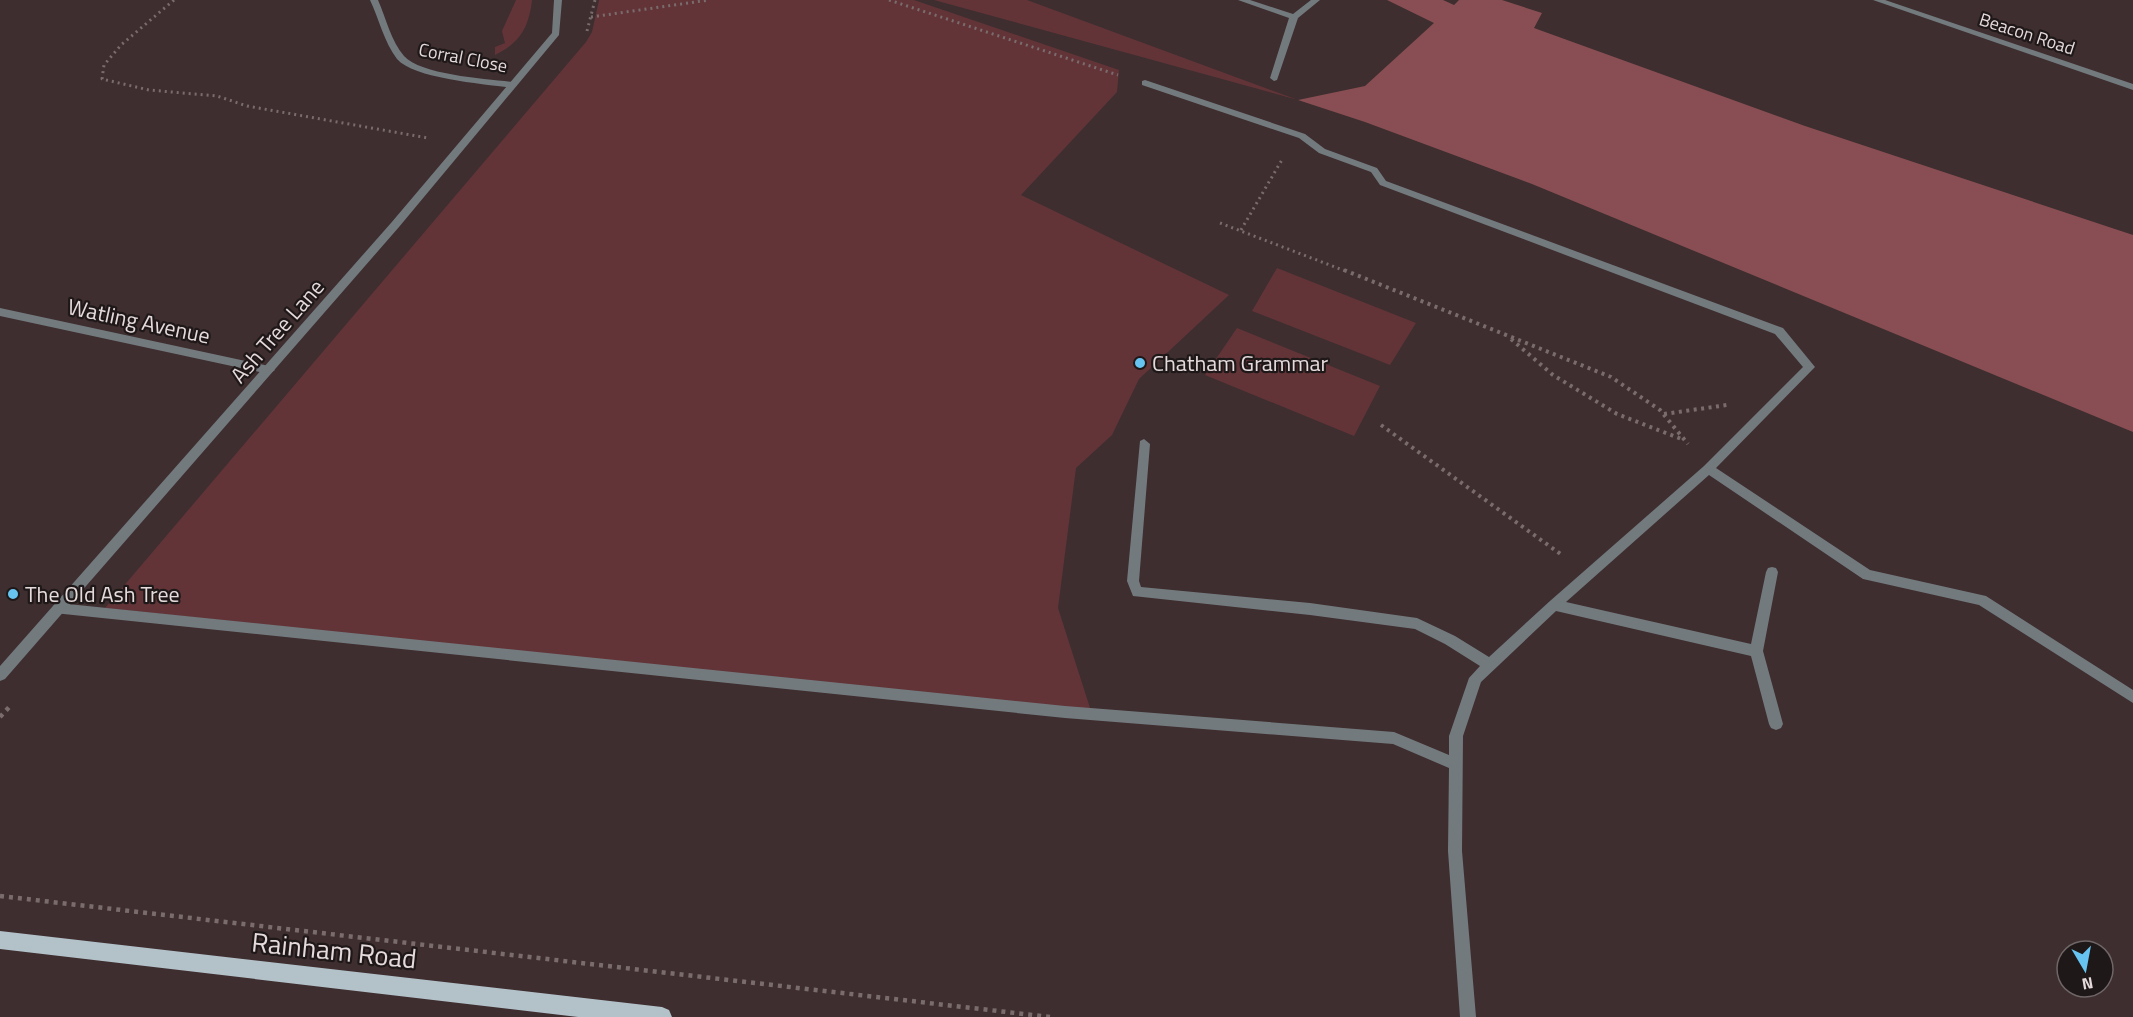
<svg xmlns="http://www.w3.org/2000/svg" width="2133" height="1017" viewBox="0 0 2133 1017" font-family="'Titillium Web',sans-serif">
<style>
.green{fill:#623438}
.forest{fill:#894e53}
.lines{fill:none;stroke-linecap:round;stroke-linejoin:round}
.path-far2{stroke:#7a6c6d;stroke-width:3;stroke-dasharray:2 4;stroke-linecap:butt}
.path-far1{stroke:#7a6c6d;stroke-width:4;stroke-dasharray:3 4.5;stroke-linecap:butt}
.path{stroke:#7a6c6d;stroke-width:4.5;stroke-dasharray:4 5;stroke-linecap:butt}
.service{fill:#737a7e;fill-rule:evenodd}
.minor{fill:#737a7e;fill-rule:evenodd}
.tertiary{fill:#737a7e;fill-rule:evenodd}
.primary{fill:#b3c1c9;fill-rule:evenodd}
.poi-dot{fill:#67c4f0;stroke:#1f1819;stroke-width:2}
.labels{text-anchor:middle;stroke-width:4.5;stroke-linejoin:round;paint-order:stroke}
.far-street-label{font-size:18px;fill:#e6dbdc;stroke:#1f1819}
.street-label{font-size:22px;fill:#e6dbdc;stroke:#1f1819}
.poi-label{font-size:22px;fill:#e6dbdc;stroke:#1f1819;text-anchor:start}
.near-street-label{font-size:27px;fill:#e6dbdc;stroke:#1f1819}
</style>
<rect width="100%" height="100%" fill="#3e2e2f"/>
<!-- green -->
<path class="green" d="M 516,0 L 532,0 C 529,27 520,43 495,55 L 495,47 L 505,43 L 502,31 Z
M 599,0 L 914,0 L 1119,70 L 1117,92 L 1021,195 L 1229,295 L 1139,379 L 1112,435 L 1076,468 L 1058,608 L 1091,711 L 105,608 L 586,42 L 592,32 Z
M 934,0 L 1027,0 L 1298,100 Z
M 1277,268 L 1416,323 L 1390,365 L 1252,311 Z
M 1237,328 L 1380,386 L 1354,436 L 1205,375 Z"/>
<!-- forest -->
<path class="forest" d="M 1387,0 L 1443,0 L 1454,5 L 1459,0 L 1502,0 L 1542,13 L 1534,28 L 1805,126 L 2133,235 L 2133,432 L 1532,184 L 1365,122 L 1298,100 L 1365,86 L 1434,23 Z"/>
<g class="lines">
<!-- path-far2 -->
<path class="path-far2" d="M 174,0 L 121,45 L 104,65 L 102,79 L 149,90 L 217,96 L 247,106 L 428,138
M 889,0 L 1118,75
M 591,17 L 709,0
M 587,31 L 595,0
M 1220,223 L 1348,272
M 1241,230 L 1283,158"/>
<!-- path-far1 -->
<path class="path-far1" d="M 1344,270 L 1611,377 L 1660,410 L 1688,444
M 1511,339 L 1553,375 L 1617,414 L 1684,440
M 1664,414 L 1727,405
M 1381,425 L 1562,555"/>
<!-- path -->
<path class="path" d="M 0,717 L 11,705
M 0,896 L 1050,1017"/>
<!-- service -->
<path class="service" d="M 1145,80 L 1305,134 L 1325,149 L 1377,168 L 1386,181 L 1783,328 L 1815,367 L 1716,468 L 1870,570 L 1986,596 L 2133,690 L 2133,703 L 1979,605 L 1863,579 L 1709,475 L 1566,602 L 1751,644 L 1766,572 L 1768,568 L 1772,567 L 1776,568 L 1778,572 L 1763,651 L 1783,724 L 1781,728 L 1776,730 L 1771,728 L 1769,724 L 1751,656 L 1556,611 L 1481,682 L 1463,736 L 1462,851 L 1476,1017 L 1460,1017 L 1448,851 L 1449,768 L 1393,744 L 1065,718 L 54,613 L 52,609 L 54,605 L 58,603 L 1065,706 L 1394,732 L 1449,755 L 1449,736 L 1469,678 L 1480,666 L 1445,644 L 1415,629 L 1310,615 L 1133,596 L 1127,581 L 1140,441 L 1144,439 L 1150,444 L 1139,581 L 1141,587 L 1310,603 L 1417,618 L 1455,636 L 1489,657 L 1550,601 L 1704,466 L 1803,367 L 1775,334 L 1380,185 L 1371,172 L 1319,153 L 1299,138 L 1142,85 L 1142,81 Z"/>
<!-- minor -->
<path class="minor" d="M 370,0 L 378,0 C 386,18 391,41 404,56 C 421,75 487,79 513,82 L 517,85 L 513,88 C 486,84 414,79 397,59 C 384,42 379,19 370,0 Z
M 1238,0 L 1250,0 L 1293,14 L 1311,0 L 1320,0 L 1298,18 L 1277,80 L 1274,81 L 1270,78 L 1289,18 Z
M 1873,0 L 1885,0 L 2133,84 L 2133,90 Z
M 0,308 L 269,366 L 275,370 L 269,374 L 0,316 Z"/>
<!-- tertiary -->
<path class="tertiary" d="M 554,0 L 562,0 L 559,35 L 399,227 L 5,679 L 0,681 L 0,666 L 391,223 L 552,33 Z"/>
<!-- primary -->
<path class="primary" d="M 0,931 L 662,1007 L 669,1010 L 672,1017 L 578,1017 L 0,949 Z"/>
</g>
<!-- markers -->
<g class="poi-dot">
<circle cx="1140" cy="363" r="6"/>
<circle cx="13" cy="594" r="6"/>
</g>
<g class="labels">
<!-- far-street labels -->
<g class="far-street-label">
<text transform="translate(2027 34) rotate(18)" y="6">Beacon Road</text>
<text transform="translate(463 58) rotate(11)" y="6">Corral Close</text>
</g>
<!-- street labels -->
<g class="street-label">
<text transform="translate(139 321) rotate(12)" y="8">Watling Avenue</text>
<text transform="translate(277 331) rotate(-49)" y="8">Ash Tree Lane</text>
</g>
<!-- poi labels -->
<g class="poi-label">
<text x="1152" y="371">Chatham Grammar</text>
<text x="25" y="602">The Old Ash Tree</text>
</g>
<!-- near-street labels -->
<g class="near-street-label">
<text transform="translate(334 951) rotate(6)" y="9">Rainham Road</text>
</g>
</g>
<!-- north arrow -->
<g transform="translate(2085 969) rotate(170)"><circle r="28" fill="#1f1819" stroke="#6f6667" stroke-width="1.5"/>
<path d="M0-4.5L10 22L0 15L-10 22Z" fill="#67c4f0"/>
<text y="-9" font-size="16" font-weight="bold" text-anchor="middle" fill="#e6dbdc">N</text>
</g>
</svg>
